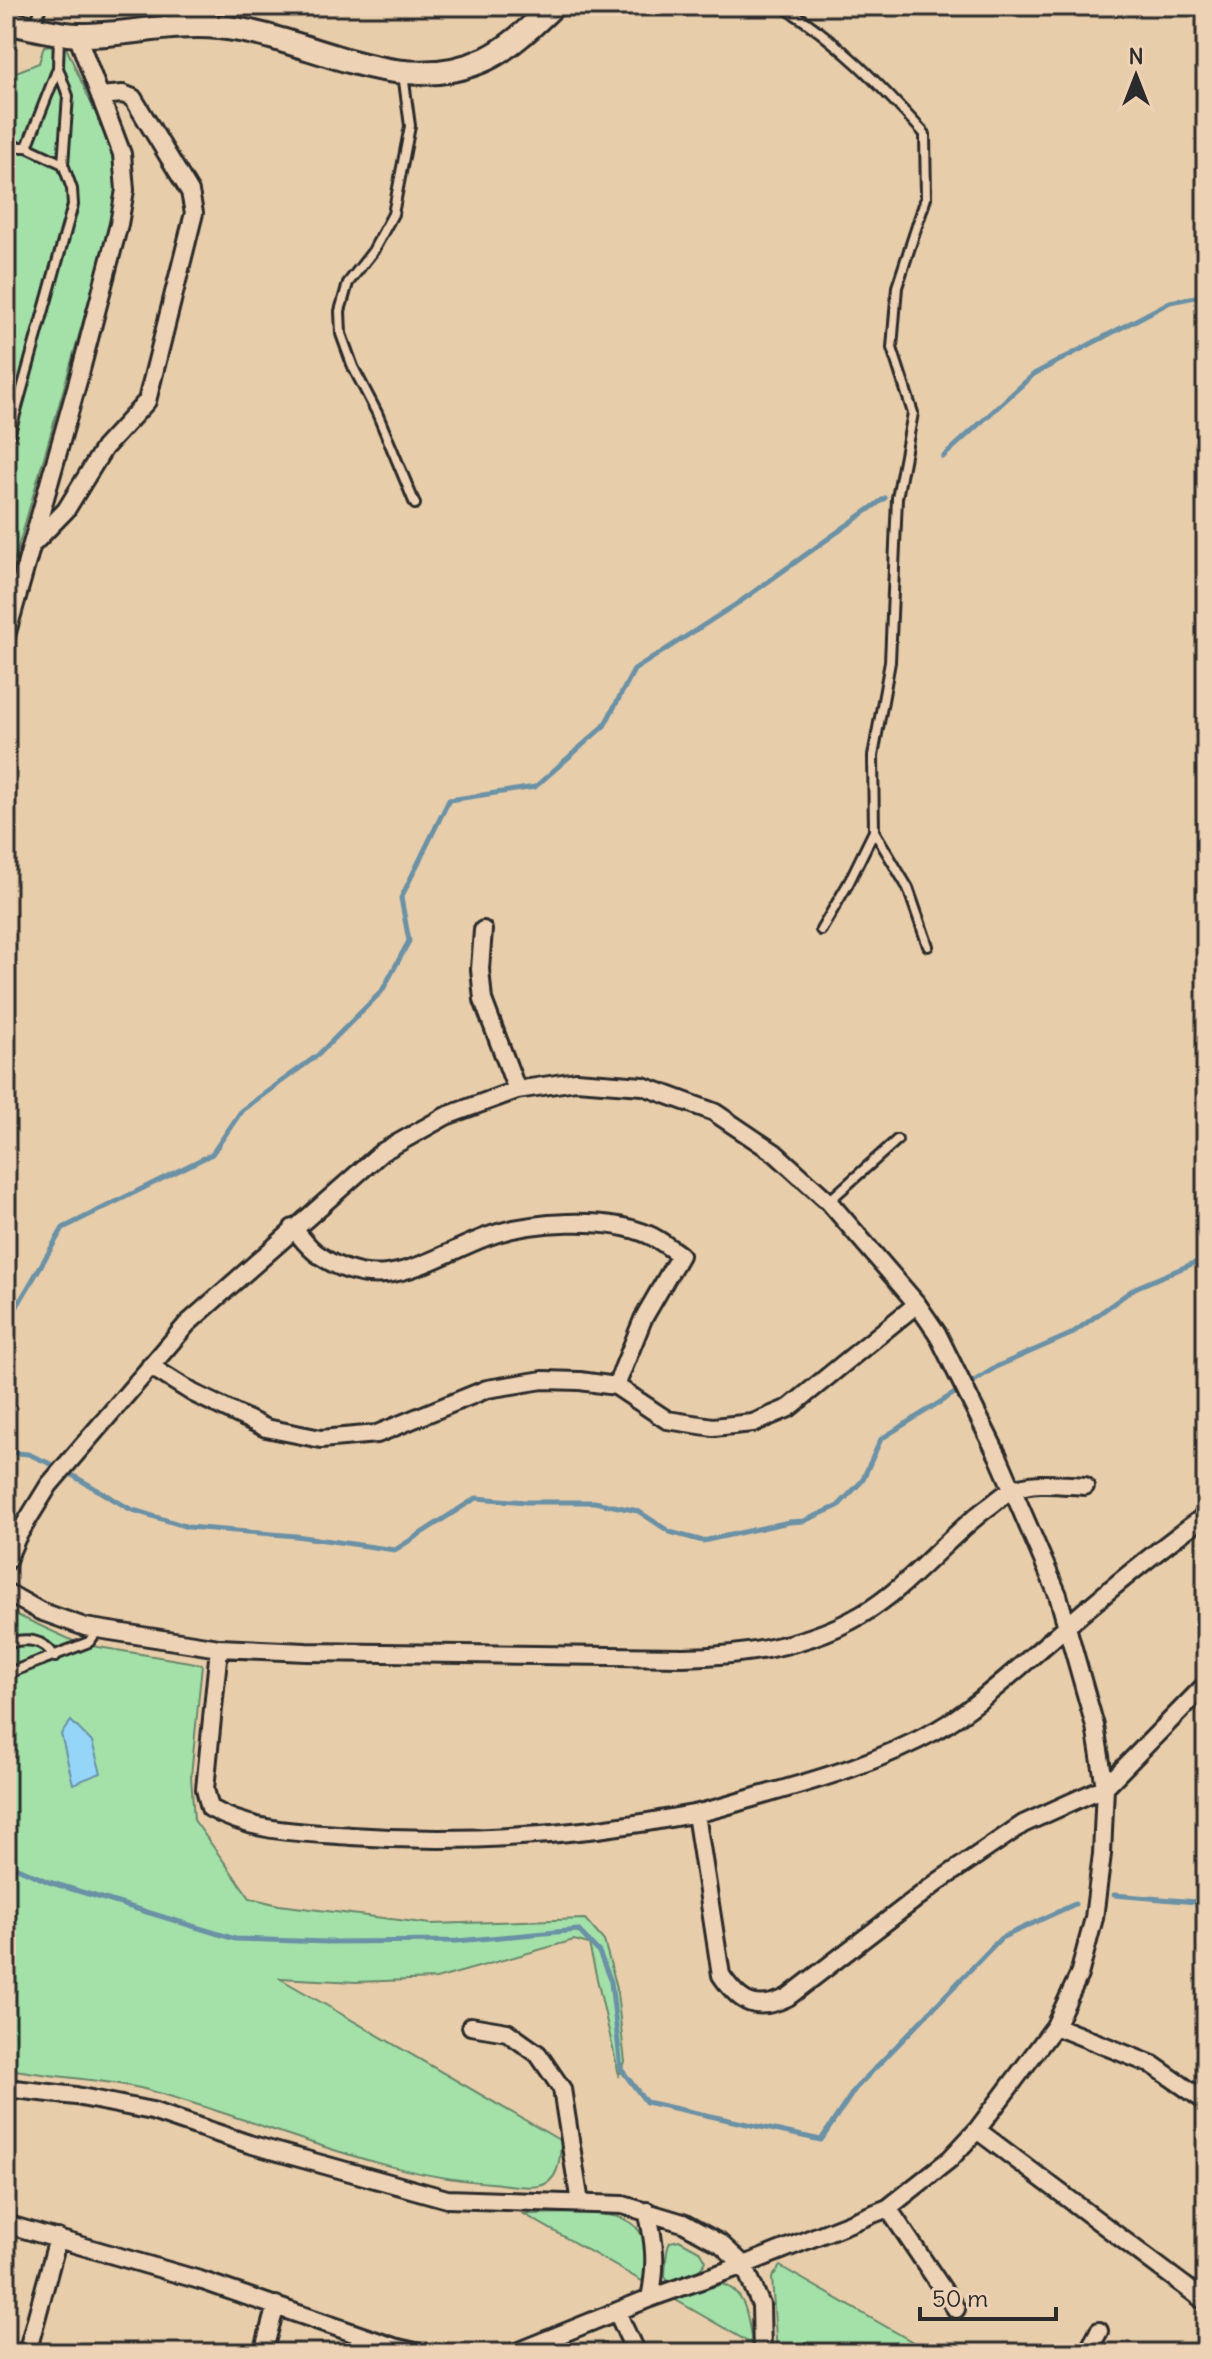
<svg xmlns="http://www.w3.org/2000/svg" width="1212" height="2359" viewBox="0 0 1212 2359" font-family="Delius,sans-serif">
<style>
.green{fill:#a3e1a9;stroke:#67866a;stroke-width:2}
.water{fill:#95d5f7;stroke:#6b91a5;stroke-width:2}
.lines{fill:none;stroke-linecap:round;stroke-linejoin:round}
.stream{stroke:#6b91a5;stroke-width:5}
.service-casing{stroke:#2b2b2b;stroke-width:14}
.minor-casing{stroke:#2b2b2b;stroke-width:22}
.secondary-casing{stroke:#2b2b2b;stroke-width:28}
.service{stroke:#eed2b5;stroke-width:8}
.minor{stroke:#eed2b5;stroke-width:16}
.secondary{stroke:#eed2b5;stroke-width:22}
</style>
<rect width="100%" height="100%" fill="#e8cdaa"/>
<filter id="ink" filterUnits="userSpaceOnUse"><feTurbulence type="fractalNoise" baseFrequency=".0125" numOctaves="2"/><feDisplacementMap in="SourceGraphic" scale="16" xChannelSelector="R" yChannelSelector="G"/><feConvolveMatrix kernelMatrix="1 2 1 2 8 2 1 2 1" color-interpolation-filters="sRGB"/></filter>
<g filter="url(#ink)">
<!-- green -->
<path class="green" d="M 65,45 L 110,145 L 116,176 L 112,220 L 6,590 L 6,76 L 39,63 L 44,46 Z
M 6,1610 L 80,1644 L 202,1664 L 191,1776 L 194,1820 L 250,1898 L 279,1905 L 431,1924 L 585,1919 L 604,1941 L 616,1984 L 625,2062 L 619,2075 L 589,1944 L 574,1940 L 436,1979 L 356,1982 L 279,1978 L 561,2141 C 560,2157 560,2182 539,2186 C 524,2189 506,2184 491,2183 C 370,2175 260,2119 144,2089 C 100,2078 51,2078 6,2068 Z
M 524,2214 C 548,2214 606,2210 626,2220 C 649,2231 650,2260 642,2281 Z
M 679,2240 L 701,2252 L 706,2261 C 699,2275 683,2280 668,2282 L 665,2276 C 666,2265 665,2252 670,2242 Z
M 780,2266 L 932,2353 L 777,2353 L 772,2278 Z
M 722,2284 C 748,2292 748,2321 752,2344 L 674,2299 Z"/>
<!-- water -->
<path class="water" d="M 71,1721 L 92,1742 L 101,1773 L 73,1784 L 61,1734 Z"/>
<g class="lines">
<!-- stream -->
<path class="stream" d="M 943,457 L 1034,374 L 1170,302 L 1206,295
M 6,1325 L 63,1228 L 212,1154 L 242,1110 L 318,1055 L 382,991 L 409,941 L 401,898 L 449,800 L 535,787 L 604,726 L 634,670 L 741,601 L 885,498
M 6,1452 L 28,1454 L 58,1467
M 67,1472 L 130,1509 L 188,1527 L 296,1536 L 395,1550 L 476,1498 L 526,1502 L 594,1502 L 638,1511 L 670,1532 L 703,1541 L 789,1522 L 804,1521 L 838,1506 L 862,1481 L 881,1439 L 998,1366 L 1071,1334 L 1135,1288 L 1206,1258
M 6,1863 L 49,1882 L 235,1939 L 327,1942 L 457,1941 L 578,1930 L 599,1952 L 611,1982 L 621,2069 L 646,2102 L 821,2140 L 855,2089 L 1001,1938 L 1075,1904
M 1114,1895 L 1197,1902 L 1206,1898"/>
<!-- service casing -->
<g class="service-casing">
<path id="service" d="M 782,6 C 839,41 880,85 925,134 L 926,198 L 897,287 L 892,348 L 913,413 L 897,498 L 890,662 L 873,756 L 874,831 L 848,884 L 821,930
M 35,27 L 41,6
M 59,36 L 58,68 L 68,96 L 63,164
M 403,74 L 410,126 L 393,214 L 373,251 L 348,283 L 340,311 L 341,334 L 353,367 L 377,413 L 415,504
M 6,147 L 27,147 L 63,164 L 72,189 L 73,205 L 6,447
M 27,147 L 58,68
M 874,831 L 908,888 L 928,946
M 829,1201 L 897,1140
M 6,1643 C 26,1638 43,1638 55,1657
M 6,1674 L 89,1642 L 99,1629"/>
</g>
<!-- minor casing -->
<g class="minor-casing">
<path id="minor" d="M 34,543 L 66,510 L 104,448 L 147,401 L 194,213 L 190,192 L 133,98 L 123,94 L 100,96
M 6,636 L 78,381 L 119,224 L 125,190 L 122,154 L 77,35
M 483,930 L 480,969 L 483,1000 L 517,1090
M 293,1228 C 301,1237 309,1249 319,1255 C 381,1298 426,1260 486,1237 C 528,1221 607,1216 649,1235 C 659,1239 670,1248 680,1255 L 643,1319 L 616,1386
M 150,1366 L 193,1393 L 266,1428 L 321,1439 L 377,1434 L 487,1389 L 543,1380 L 580,1381 L 616,1386 L 667,1420 L 713,1427 L 753,1423 L 789,1408 L 917,1304
M 6,1562 L 17,1537 L 49,1485 L 187,1324 L 382,1152 L 446,1116 L 517,1090 L 576,1081 L 643,1086 L 714,1112 L 775,1153 L 829,1202 L 917,1304 L 937,1333 L 998,1456 L 1058,1595 L 1095,1726 L 1105,1787 L 1102,1854 L 1094,1918 L 1079,1975 L 1055,2026 L 977,2130 L 950,2159 L 888,2208 L 744,2265 L 650,2298 L 514,2353
M 6,1592 L 40,1611 L 85,1627 L 219,1648 L 306,1652 L 683,1657 C 744,1656 808,1646 861,1615 C 909,1587 943,1541 987,1508 C 995,1503 1003,1494 1012,1490 C 1033,1480 1062,1485 1085,1486
M 219,1648 L 205,1789 L 210,1808 C 253,1833 303,1832 351,1836 C 466,1844 580,1836 693,1814 C 716,1810 740,1801 763,1795 C 824,1778 881,1761 937,1730 C 974,1709 1018,1668 1051,1640 C 1101,1596 1152,1554 1206,1515
M 696,1814 L 721,1975 C 740,2003 756,2013 788,1997 L 939,1881 L 1023,1824 L 1105,1787 L 1206,1684
M 471,2026 L 507,2032 L 538,2054 L 562,2089 L 580,2203
M 1055,2026 L 1153,2065 L 1206,2102
M 6,2088 L 76,2096 L 152,2111 L 249,2144 L 447,2199 L 623,2205 L 683,2223 L 721,2244 L 744,2265 L 761,2305 L 762,2353
M 977,2130 L 1206,2302
M 888,2208 L 956,2309
M 647,2211 C 655,2242 657,2266 650,2298
M 6,2224 L 203,2281 L 394,2347 L 420,2353
M 617,2312 L 636,2353
M 27,2353 L 58,2238
M 263,2353 L 276,2305
M 1087,2353 L 1099,2331"/>
</g>
<!-- secondary casing -->
<g class="secondary-casing">
<path id="secondary" d="M 6,22 C 29,27 55,34 78,35 C 125,36 172,22 219,27 C 308,35 395,101 486,59 C 511,47 533,25 553,6"/>
</g>
<!-- service -->
<use href="#service" class="service"/>
<!-- minor -->
<use href="#minor" class="minor"/>
<!-- secondary -->
<use href="#secondary" class="secondary"/>
</g>
</g>
<!-- margin -->
<rect width="1212" height="2359" fill="none" stroke="#eed2b5" stroke-width="32"/>
<rect x="16" y="16" width="1180" height="2327" fill="none" stroke="#2b2b2b" stroke-width="3" filter="url(#ink)"/>
<!-- north arrow -->
<g transform="translate(1136 76)" stroke="#eed2b5" stroke-width="6" paint-order="stroke">
<path d="M0-6L14 30L0 20L-14 30Z" fill="#2b2b2b"/>
<text y="-12" font-size="22" font-weight="bold" text-anchor="middle" fill="#2b2b2b">N</text>
</g>
<!-- scale -->
<path d="M920 2307v12h136v-12" fill="none" stroke="#2b2b2b" stroke-width="4"/>
<text x="932" y="2307" font-size="24" fill="#2b2b2b" stroke="#eed2b5" stroke-width="6" paint-order="stroke">50 m</text>
</svg>
